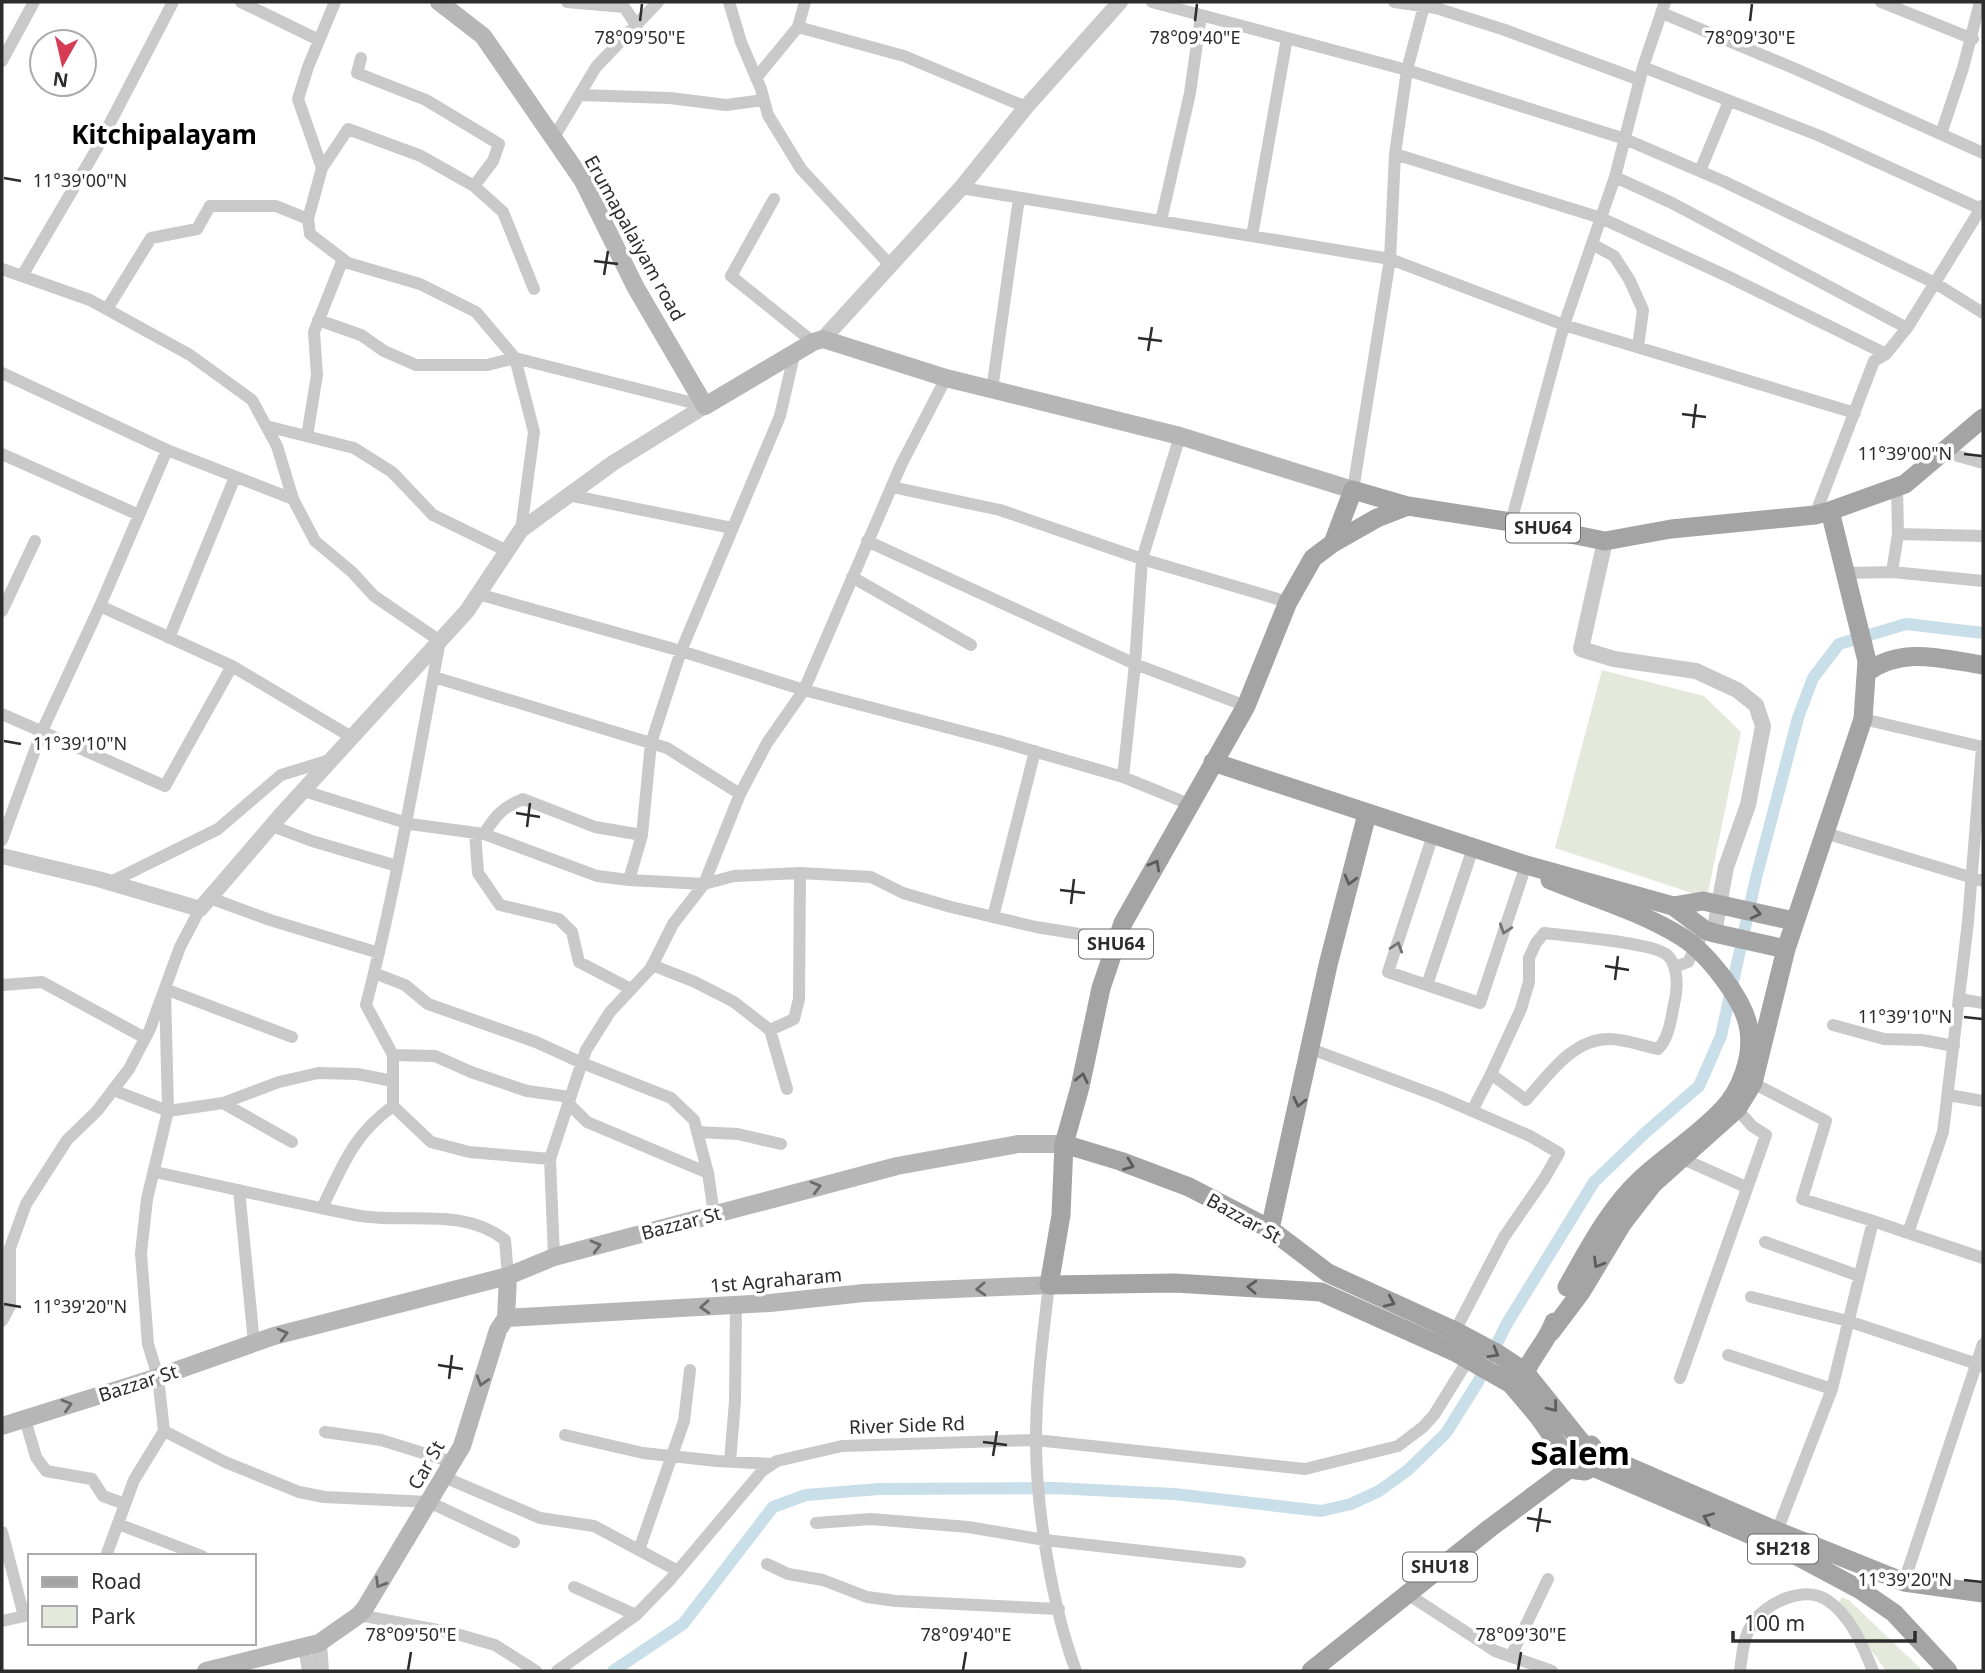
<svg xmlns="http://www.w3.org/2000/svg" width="1985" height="1673" viewBox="0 0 1985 1673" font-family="'Noto Sans',sans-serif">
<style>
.green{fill:#e4e9db}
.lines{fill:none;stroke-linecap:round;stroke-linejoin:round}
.canal{stroke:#c8dee8;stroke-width:12}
.minor{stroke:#c9c9c9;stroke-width:12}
.tertiary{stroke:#c9c9c9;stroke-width:16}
.secondary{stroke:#b6b6b6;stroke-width:18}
.primary{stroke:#a4a4a4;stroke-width:19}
.primary-bridge{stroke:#a4a4a4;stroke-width:19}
.oneway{stroke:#5c5c5c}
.oneway2{stroke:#737373}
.oneway3{stroke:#6a6a6a}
.ticks{fill:none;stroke:#2c2c2c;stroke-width:2.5}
.labels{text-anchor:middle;stroke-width:7;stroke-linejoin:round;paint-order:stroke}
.shield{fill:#fff;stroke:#6b6b6b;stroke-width:2}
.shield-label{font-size:18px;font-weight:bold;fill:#2c2c2c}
.street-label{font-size:19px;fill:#2c2c2c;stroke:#fff}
.district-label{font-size:26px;font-weight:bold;fill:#000;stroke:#fff}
.town-label{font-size:33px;font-weight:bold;fill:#000;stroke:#fff}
.ticks-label{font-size:18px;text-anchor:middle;fill:#2c2c2c;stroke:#fff;stroke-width:7;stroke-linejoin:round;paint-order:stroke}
</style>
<rect width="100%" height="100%" fill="#fff"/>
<!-- green -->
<path class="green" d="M 1602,670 L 1704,696 L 1741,732 L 1707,898 L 1555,848 Z
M 1842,1597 L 1850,1601 L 1923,1671 L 1886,1671 L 1838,1603 Z"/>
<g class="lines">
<!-- canal -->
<path class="canal" d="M 613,1671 L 683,1624 L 773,1507 L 806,1495 L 879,1489 L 1054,1488 L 1174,1494 L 1321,1511 L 1351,1504 L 1379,1491 L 1408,1470 L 1446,1433 L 1478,1382 L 1506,1325 L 1594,1182 L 1645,1133 L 1699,1086 L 1721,1036 L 1756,878 L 1798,718 L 1813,678 L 1839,644 L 1906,624 L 1983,633"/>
<!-- minor -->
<path class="minor" d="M 241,2 L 319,40
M 567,2 L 624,7 L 637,26
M 729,2 L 741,42 L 761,89 L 768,115 L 801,169 L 890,265
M 1152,2 L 1407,70 L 1625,139 L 1725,182 L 1935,283 L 1983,313
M 1394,2 L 1436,8 L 1505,30 L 1640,80
M 1881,2 L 1973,39
M 1662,13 L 1798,70 L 1983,153
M 798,27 L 805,2
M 361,58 L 357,73 L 426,100 L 499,144 L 493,161 L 474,186
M 2,61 L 34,2
M 1643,67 L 1820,136 L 1981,209
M 756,78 L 798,27 L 904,56 L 1026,107
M 580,95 L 670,98 L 726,105 L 764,100
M 1941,134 L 1963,68 L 1980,2
M 553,139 L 596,67 L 658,2
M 1395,154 L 1601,218 L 1729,277 L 1886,354
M 322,168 L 348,129 L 421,156 L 474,186 L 503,212 L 534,289
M 1700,171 L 1729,101
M 1615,177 L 1672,203 L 1907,328
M 961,188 L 1390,259 L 1564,325 L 1855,413
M 774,199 L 731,276 L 813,342
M 308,219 L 322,168 L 298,99 L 308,67 L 335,2
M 1161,221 L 1190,93 L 1201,15
M 1252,236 L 1287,38
M 1592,244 L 1614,256 L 1629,279 L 1643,310 L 1638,347
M 2,269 L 90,300 L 190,355 L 252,400 L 277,446 L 293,499 L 315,541 L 352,572 L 374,596 L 440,641 C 417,762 397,885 366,1005 L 393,1055 L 393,1106 L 431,1142 L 469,1152 L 550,1159
M 22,276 L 96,150 L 173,2
M 107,309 L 151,238 L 197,229 L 210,206 L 276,206 L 308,219 L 310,234 L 348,263 L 420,284 L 476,312 L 515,358 L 487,365 L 416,365 L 384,351 L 361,335 L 318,320
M 2,373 L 167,450 L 100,606 L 232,666
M 992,390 L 1019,198
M 266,426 L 354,448 L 392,472 L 433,515 L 507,551
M 307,436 L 317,375 L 314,332 L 343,259
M 167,450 L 293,499
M 1944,452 L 1983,463
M 2,454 L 139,515
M 892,487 L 1000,510 L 1142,559 L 1288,602
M 1353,490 L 1390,259 L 1395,154 L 1407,70 L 1425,2
M 568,495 L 732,528
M 1815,515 L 1874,361 L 1886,354 L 1907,328 L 1983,205
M 1511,522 L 1564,325 L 1615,177 L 1643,67 L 1665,2
M 521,530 L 534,432 L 515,358 L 705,406
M 1898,534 L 1983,536
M 867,541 L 1135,664 L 1246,706
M 1892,572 L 1898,534 L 1897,487
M 1847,573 L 1892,572 L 1983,581
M 852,577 L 971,645
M 478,594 L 681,651 L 804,690 L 999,741 L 1123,777 L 1189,804
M 2,611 L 35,541
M 169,638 L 235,477
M 434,677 L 667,748 L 740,794
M 2,714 L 165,786 L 232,666 L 353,738
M 1863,719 L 1983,747
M 1123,777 L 1135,664 L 1142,559 L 1180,436
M 304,791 L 410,824 L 484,834 L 597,876 L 629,880 L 704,884 L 734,876 L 800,873 L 871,877 L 903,893 L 951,907 L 1036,927 L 1117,940
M 272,826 L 312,841 L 397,866
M 475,833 L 478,873 L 500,905 L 559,919 L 572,932 L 579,962 L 631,989
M 1825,833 L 1983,881
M 484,834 C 496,815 502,808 523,799 L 595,827 L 642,835
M 1433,835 L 1388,972 L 1480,1003 L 1526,865
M 2,840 L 42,731 L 100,606
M 629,880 L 642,835 L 651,743 L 681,651 L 780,416 L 795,351
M 109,883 L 218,829 L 281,775 L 333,759
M 210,898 L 270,920 L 379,953
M 993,917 L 1035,751
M 1544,933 C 1568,936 1649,942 1666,954 C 1679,964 1678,990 1674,1004 C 1671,1019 1669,1038 1658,1049 C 1643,1046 1625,1039 1609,1039 C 1572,1039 1548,1076 1526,1100 L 1491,1074 L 1521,1009 L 1529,982 L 1529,958 L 1536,943 Z
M 652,965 L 695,982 L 734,1002 L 770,1030 L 787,1089
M 1675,967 L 1688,962 L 1705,930
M 374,973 L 405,985 L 428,1004 L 536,1042 L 582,1063 L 671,1098 L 694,1120 L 708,1173
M 2,985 L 42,982 L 145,1038
M 1427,985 L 1473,848
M 1959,999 L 1983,1003
M 1833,1025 L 1884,1039 L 1922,1040 L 1954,1046
M 770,1030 L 794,1019 L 799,999 L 800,873
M 1311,1049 L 1440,1097 L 1530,1136 L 1559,1153 L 1544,1179 L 1504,1237 L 1455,1331
M 393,1055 L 435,1056 L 471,1072 L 527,1091 L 570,1097
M 1753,1083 L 1826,1121 L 1802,1199 L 1873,1221
M 113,1090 L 168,1111 L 223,1103 L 279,1082 L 318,1073 L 357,1074 L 393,1081
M 1948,1095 L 1983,1101
M 223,1103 L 292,1142
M 568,1103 L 587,1122 L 708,1173 L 714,1214
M 1472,1111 L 1491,1074
M 697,1132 L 738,1134 L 781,1144
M 1683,1159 L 1746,1187
M 155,1172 C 222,1186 288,1202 355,1215 C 405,1225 463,1206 505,1240 L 508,1276
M 239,1190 L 254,1343
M 322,1208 C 343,1165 353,1135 393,1106
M 1908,1233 L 1983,1258
M 1765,1242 L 1859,1276
M 554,1257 L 550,1159 L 586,1050 L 610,1012 L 651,968 L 673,924 L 704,884 L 740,794 L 767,743 L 804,690 L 901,465 L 946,378
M 1049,1285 C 1043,1335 1036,1389 1036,1440 C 1036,1509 1052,1606 1076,1671
M 1751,1297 L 1848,1321 L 1983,1366
M 2,1321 L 10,1306 L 10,1248 L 26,1204 L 67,1140 L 97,1111 L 129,1069 L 150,1029 L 180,947 L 200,909
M 1728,1355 L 1832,1389
M 1680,1378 L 1766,1135 L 1752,1126 L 1737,1109
M 25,1419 L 36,1457 L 46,1471 L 92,1479 L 103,1496 L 125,1504
M 164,1431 L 225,1462 L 299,1492 L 324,1497 L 429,1502 L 514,1542
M 325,1432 L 381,1440 L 452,1462
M 565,1435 L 643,1453 L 717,1461 L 772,1464
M 730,1462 L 735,1401 L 736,1305
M 444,1477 L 540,1518 L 594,1526 L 678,1571
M 816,1523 L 871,1519 L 968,1527 L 1045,1540 L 1240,1562
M 118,1524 L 202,1556
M 1777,1531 L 1832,1389 L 1873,1221 L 1908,1233 L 1943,1132 L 1968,922 L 1982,747
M 2,1532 L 24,1616
M 639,1550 L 684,1421 L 690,1370
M 106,1556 L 134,1480 L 164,1431 L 158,1377 L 148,1344 L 141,1253 L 147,1199 L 168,1111 L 165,989 L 292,1037
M 767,1564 L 788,1574 L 823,1580 L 867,1597 L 896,1601 L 1059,1609
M 1904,1582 L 1983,1344
M 574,1587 L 636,1615
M 1406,1593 L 1495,1651 L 1552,1671
M 359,1615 L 453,1633 L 495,1645 L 536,1671
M 2,1621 L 29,1615
M 304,1646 L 308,1671
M 1511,1656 L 1548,1579
M 557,1671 L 636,1615 L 670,1580 L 762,1471 L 777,1461 L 842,1446 L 1036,1440 L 1305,1469 L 1398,1446 L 1423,1427 L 1434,1415 L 1468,1360
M 1740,1671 C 1742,1656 1743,1638 1752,1624 C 1765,1603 1804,1585 1827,1600 C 1851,1616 1863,1646 1873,1671"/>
<!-- tertiary -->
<path class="tertiary" d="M 823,339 L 961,188 L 1026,107 L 1120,2
M 1605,541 L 1581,649 L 1614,659 L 1696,671 L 1737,690 L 1756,705 L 1763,726 L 1748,805 L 1726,867 L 1714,933
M 2,856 L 98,879 L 200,909 L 280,816 L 467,611 L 521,530 L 613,463 L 705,406
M 319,1643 L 321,1671"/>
<!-- secondary -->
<path class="secondary" d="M 439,2 L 483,36 L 583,181 L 636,288 L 705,406 L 813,342 L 823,339 L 946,378 L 1180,436 L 1353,490
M 506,1318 L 770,1303 L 864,1293 L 1049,1285
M 2,1426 L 158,1377 L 274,1336 L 508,1276 L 554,1257 L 897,1166 L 1018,1144 L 1064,1144
M 206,1671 L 319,1643 L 359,1615 L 365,1608 L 462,1446 L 498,1330 L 506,1318 L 508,1276"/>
<!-- primary -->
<path class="primary" d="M 1333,543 L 1353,490 L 1408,506
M 1867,672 C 1903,646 1942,659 1983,665
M 1213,762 L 1526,865 L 1673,906 L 1705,930 L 1714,933 L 1786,949
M 1673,906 L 1703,901 L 1794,921
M 1064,1144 L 1120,1161 L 1189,1187 L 1270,1229 L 1328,1273 L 1455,1331 L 1498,1354 L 1524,1371 L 1582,1443
M 1270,1229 L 1328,965 L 1367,814
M 1551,1332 L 1581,1292 L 1622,1224 L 1653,1184 L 1737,1109 L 1753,1083 L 1786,949 L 1863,719 L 1867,661 L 1830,511
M 1522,1385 C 1526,1360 1546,1345 1554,1322
M 1591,1445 L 1597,1453 L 1777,1531 L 1904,1582 L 1983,1593
M 1597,1453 L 1593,1467 L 1585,1471 L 1576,1470 L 1538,1416 L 1511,1384 L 1455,1352 L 1321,1292 L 1175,1283 L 1049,1285 L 1061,1215 L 1064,1144 L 1080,1087 L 1101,988 L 1123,923 L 1246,706 L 1288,602 L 1313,558 L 1333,543 L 1377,518 L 1408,506 L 1511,522 L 1605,541 L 1671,529 L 1815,515 L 1830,511 L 1905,484 L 1983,418
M 1593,1467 L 1786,1550 L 1859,1589 L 1894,1613 L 1948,1671
M 1311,1671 L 1490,1528 L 1572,1467"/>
<!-- primary-bridge -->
<path class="primary-bridge" d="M 1550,880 C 1594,898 1642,912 1682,937 C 1707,953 1745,1000 1749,1030 C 1753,1057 1741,1090 1723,1109 C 1699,1135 1668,1154 1642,1178 C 1610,1207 1588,1250 1567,1287"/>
</g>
<!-- one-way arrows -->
<defs><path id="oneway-chevron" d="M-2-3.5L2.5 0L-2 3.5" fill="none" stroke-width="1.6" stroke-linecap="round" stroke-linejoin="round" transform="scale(1.75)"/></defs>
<g class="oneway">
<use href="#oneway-chevron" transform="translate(1155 865) rotate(-61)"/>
<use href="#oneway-chevron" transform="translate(1350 880) rotate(105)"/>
<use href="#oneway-chevron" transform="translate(1756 913) rotate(13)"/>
<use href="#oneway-chevron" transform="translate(1082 1078) rotate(-78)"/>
<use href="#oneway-chevron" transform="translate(1299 1102) rotate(103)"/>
<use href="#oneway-chevron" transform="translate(1129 1165) rotate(21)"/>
<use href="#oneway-chevron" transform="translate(1598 1263) rotate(121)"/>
<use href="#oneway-chevron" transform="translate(1252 1287) rotate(-177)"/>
<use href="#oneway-chevron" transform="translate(1390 1302) rotate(24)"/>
<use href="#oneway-chevron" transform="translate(1494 1353) rotate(30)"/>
<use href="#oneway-chevron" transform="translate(1553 1407) rotate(51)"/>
<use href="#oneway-chevron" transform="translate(1708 1518) rotate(-157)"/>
</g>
<g class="oneway2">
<use href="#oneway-chevron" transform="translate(1505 929) rotate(108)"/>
<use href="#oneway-chevron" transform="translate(1397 947) rotate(-72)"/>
</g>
<g class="oneway3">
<use href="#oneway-chevron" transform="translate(816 1187) rotate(-15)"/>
<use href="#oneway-chevron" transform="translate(596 1246) rotate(-15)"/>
<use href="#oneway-chevron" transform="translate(981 1289) rotate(177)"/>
<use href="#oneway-chevron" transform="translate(705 1307) rotate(177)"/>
<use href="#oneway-chevron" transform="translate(283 1334) rotate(-15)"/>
<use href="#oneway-chevron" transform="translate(482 1381) rotate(107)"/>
<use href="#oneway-chevron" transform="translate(67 1405) rotate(-17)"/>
<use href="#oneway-chevron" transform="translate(380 1583) rotate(121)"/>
</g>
<!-- ticks -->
<path class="ticks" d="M 640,21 L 642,4M 1195,21 L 1197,4M 1750,21 L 1752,4M 4,178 L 21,181M 594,261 L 618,264M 604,275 L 608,251M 1138,338 L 1162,341M 1148,351 L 1152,327M 1682,414 L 1706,417M 1693,428 L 1696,404M 1964,454 L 1982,456M 4,741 L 21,744M 516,813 L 540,817M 527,827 L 530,803M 1060,890 L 1085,893M 1071,904 L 1074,879M 1605,966 L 1629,970M 1615,980 L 1618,956M 1964,1017 L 1982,1019M 4,1304 L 21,1307M 438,1365 L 463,1369M 449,1379 L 452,1355M 983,1442 L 1007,1445M 993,1456 L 997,1431M 1527,1518 L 1551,1522M 1537,1532 L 1541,1508M 1964,1580 L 1982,1582M 408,1670 L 411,1652M 963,1670 L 966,1652M 1518,1670 L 1521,1652"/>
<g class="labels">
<!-- shield labels -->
<g class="shield">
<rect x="1506" y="513.5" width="74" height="29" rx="5"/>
<rect x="1079" y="929.5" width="74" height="29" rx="5"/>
<rect x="1748" y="1534.5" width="70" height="29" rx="5"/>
<rect x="1403" y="1552.5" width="74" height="29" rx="5"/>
</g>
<g class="shield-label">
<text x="1543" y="534">SHU64</text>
<text x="1116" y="950">SHU64</text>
<text x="1783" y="1555">SH218</text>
<text x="1440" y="1573">SHU18</text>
</g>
<!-- street labels -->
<g class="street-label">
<text transform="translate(635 238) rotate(61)" y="7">Erumapalaiyam road</text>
<text transform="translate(1244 1218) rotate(29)" y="7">Bazzar St</text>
<text transform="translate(681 1223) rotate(-15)" y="7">Bazzar St</text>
<text transform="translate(776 1280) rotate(-5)" y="7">1st Agraharam</text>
<text transform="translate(138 1383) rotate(-18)" y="7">Bazzar St</text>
<text transform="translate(907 1425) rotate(-2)" y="7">River Side Rd</text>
<text transform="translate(426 1465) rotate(-60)" y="7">Car St</text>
</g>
<!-- district labels -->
<g class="district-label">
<text x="164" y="144">Kitchipalayam</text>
</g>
<!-- town labels -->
<g class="town-label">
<text x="1580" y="1465">Salem</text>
</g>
</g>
<g class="ticks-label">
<text x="640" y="44">78°09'50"E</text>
<text x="1195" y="44">78°09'40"E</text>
<text x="1750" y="44">78°09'30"E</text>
<text x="80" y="187">11°39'00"N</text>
<text x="1905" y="460">11°39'00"N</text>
<text x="80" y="750">11°39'10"N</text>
<text x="1905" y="1023">11°39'10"N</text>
<text x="80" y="1313">11°39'20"N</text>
<text x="1905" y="1586">11°39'20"N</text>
<text x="411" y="1641">78°09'50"E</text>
<text x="966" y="1641">78°09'40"E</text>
<text x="1521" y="1641">78°09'30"E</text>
</g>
<!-- border -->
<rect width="1985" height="1673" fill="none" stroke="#2c2c2c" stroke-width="7"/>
<!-- legend -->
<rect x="28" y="1554" width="228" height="91" fill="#ffffff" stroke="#ababab" stroke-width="2"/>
<rect x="42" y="1577" width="35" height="10" fill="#a4a4a4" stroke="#ababab" stroke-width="2"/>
<text x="91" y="1589" font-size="21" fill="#2c2c2c">Road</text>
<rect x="42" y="1606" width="35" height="21" fill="#e4e9db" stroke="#ababab" stroke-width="2"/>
<text x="91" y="1624" font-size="21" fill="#2c2c2c">Park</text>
<!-- north arrow -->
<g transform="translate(63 63) rotate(188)"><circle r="33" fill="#ffffff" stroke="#ababab" stroke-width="2"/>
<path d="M0-5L12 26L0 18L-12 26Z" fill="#d63c54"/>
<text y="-10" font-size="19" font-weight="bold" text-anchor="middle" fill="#2c2c2c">N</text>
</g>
<!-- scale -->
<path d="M1733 1631v10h182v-10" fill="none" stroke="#2c2c2c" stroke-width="3.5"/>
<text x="1744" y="1631" font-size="21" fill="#2c2c2c" stroke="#ffffff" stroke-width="5" paint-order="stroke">100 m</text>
</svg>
